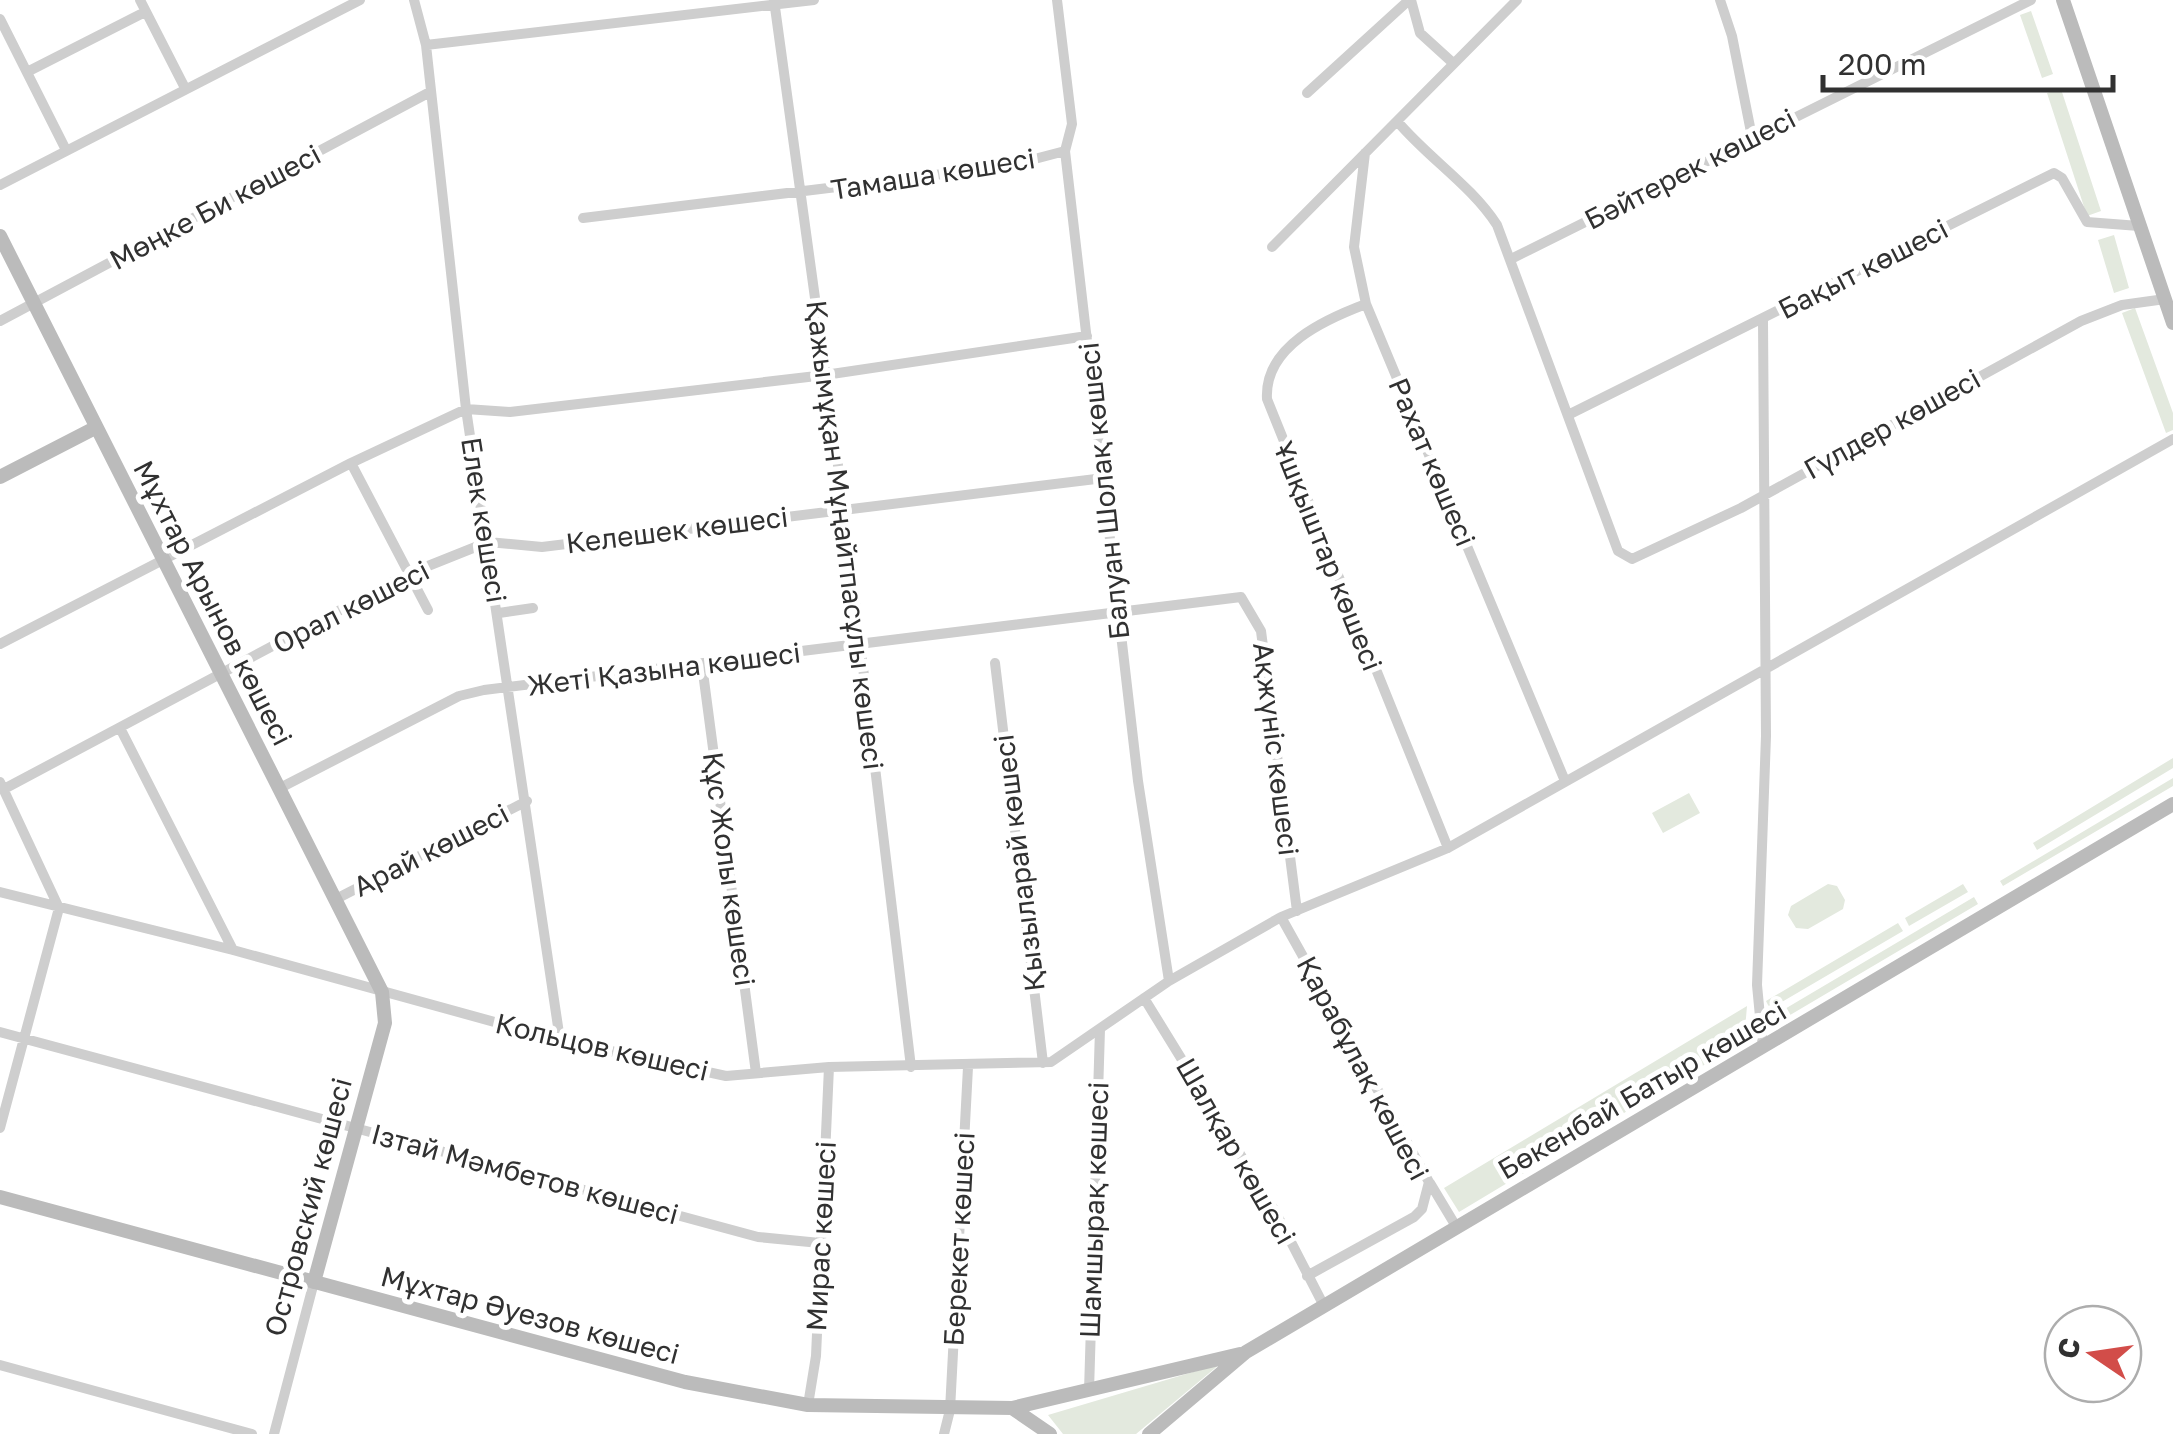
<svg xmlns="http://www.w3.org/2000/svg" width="2173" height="1434" viewBox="0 0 2173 1434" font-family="'Golos Text',sans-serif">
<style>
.green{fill:#e3e9de}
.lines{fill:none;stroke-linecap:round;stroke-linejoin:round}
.street{stroke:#cecece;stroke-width:10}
.secondary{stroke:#bbb;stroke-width:14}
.labels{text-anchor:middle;stroke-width:10;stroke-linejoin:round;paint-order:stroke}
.street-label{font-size:28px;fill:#313131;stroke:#fff}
</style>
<rect width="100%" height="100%" fill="#fff"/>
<!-- green -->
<path class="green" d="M 2031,11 L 2053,74 L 2042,78 L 2020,15 Z
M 2061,89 L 2101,211 L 2087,216 L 2047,93 Z
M 2114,235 L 2129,288 L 2114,293 L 2098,240 Z
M 2135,308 L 2173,413 L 2173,430 L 2166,433 L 2122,313 Z
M 2173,758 L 2173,768 L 2037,850 L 2033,843 Z
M 2173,778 L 2173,786 L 2003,886 L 2000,881 Z
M 1689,793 L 1700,813 L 1663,833 L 1652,813 Z
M 1828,884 L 1837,886 L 1845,900 L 1843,909 L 1808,929 L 1796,928 L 1788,915 L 1791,906 Z
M 1963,884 L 1968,892 L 1909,926 L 1905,918 Z
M 1974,897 L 1978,904 L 1780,1021 L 1773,1016 Z
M 1898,923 L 1903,931 L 1770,1009 L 1766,1001 Z
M 1747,1006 L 1744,1041 L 1459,1212 L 1444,1188 Z
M 1220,1364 L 1136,1434 L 1063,1434 L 1048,1415 Z"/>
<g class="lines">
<!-- street -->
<path class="street" d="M 140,0 L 185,88
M 414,0 L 426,45 L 466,409 L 560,1040
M 774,0 L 844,509 L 911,1067
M 1057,0 L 1072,124 L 1065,151 L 1138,781 L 1169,981
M 1411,0 L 1420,33 L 1453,63
M 1720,0 L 1732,36 L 1752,137
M 0,19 L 66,150
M 426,45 L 814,0
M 27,72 L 145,12
M 1307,93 L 1409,0
M 1397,121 C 1428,158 1471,185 1497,225 L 1618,551 L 1632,559 L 1741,508 L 2081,321 L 2122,305 L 2165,299
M 1365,153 L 1354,247 L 1366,304 L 1565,781
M 0,185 L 360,0
M 583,218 L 1008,166 L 1065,151
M 1272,247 L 1517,0
M 1511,259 L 2031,0
M 1366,304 C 1326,319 1264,346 1267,399 L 1448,848
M 0,321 L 430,92
M 1763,321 L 1766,736 L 1757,985 L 1763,1048
M 1570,414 L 2054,173 L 2062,178 L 2087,222 L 2139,226
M 351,463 L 428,610
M 499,613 L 533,608
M 0,644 L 351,463 L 466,409 L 510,412 L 825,375 L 1087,336
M 995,663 L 1043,1063
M 702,665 L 756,1073
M 120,728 L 233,950
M 0,782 L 59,908 L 0,1128
M 280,788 L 459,696 L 484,690 L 1241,597 L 1261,631 L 1297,911
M 4,789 L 408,574 L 488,542 L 542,547 L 1104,478
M 0,892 L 233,950 L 560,1040 L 726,1076 L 829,1067 L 1051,1062 L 1169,981 L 1281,917 L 1448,848 L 2173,439
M 336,899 L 527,801
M 1281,917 L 1429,1182 L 1422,1209 L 1414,1217 L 1307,1276
M 1144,998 L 1275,1211 L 1324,1306
M 0,1032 L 758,1237 L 820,1243
M 1430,1183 L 1457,1228
M 0,1365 L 252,1434
M 1089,1391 L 1100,1029
M 808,1405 L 816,1356 L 829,1067
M 274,1434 L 314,1282
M 944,1434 L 950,1410 L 968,1067"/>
<!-- secondary -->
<path class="secondary" d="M 2063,0 L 2173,323
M 0,236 L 382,992 L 385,1023 L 314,1282
M 0,477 L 95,428
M 0,1197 L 685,1382 L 808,1405 L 1012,1408 L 1050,1434
M 1012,1408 L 1240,1354
M 1149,1434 L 1246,1352 L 2173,804"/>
</g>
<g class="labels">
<!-- street labels -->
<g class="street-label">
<text transform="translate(1690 169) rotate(-27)" y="10">Бәйтерек көшесі</text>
<text transform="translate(933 174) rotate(-9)" y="10">Тамаша көшесі</text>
<text transform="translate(215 207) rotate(-28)" y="10">Мөңке Би көшесі</text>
<text transform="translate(1863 269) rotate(-27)" y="10">Бақыт көшесі</text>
<text transform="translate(1892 424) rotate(-29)" y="10">Гүлдер көшесі</text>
<text transform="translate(1432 462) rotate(67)" y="10">Рахат көшесі</text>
<text transform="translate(1104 491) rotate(-96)" y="10">Балуан Шолақ көшесі</text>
<text transform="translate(484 520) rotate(81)" y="10">Елек көшесі</text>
<text transform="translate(677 530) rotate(-7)" y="10">Келешек көшесі</text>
<text transform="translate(845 535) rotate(83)" y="10">Қажымұқан Мұңайтпасұлы көшесі</text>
<text transform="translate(1328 556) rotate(68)" y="10">Ұшқыштар көшесі</text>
<text transform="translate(213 603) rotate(63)" y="10">Мұхтар Арынов көшесі</text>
<text transform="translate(351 607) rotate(-27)" y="10">Орал көшесі</text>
<text transform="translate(664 669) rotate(-7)" y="10">Жеті Қазына көшесі</text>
<text transform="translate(1276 749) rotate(83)" y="10">Ақжүніс көшесі</text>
<text transform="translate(431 850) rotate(-27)" y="10">Арай көшесі</text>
<text transform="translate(1019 863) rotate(-97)" y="10">Қызыларай көшесі</text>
<text transform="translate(729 869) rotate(82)" y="10">Құс Жолы көшесі</text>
<text transform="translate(602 1047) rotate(13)" y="10">Кольцов көшесі</text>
<text transform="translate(1363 1068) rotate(62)" y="10">Қарабұлақ көшесі</text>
<text transform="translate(1642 1090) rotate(-30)" y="10">Бөкенбай Батыр көшесі</text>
<text transform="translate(1236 1151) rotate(60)" y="10">Шалқар көшесі</text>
<text transform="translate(525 1174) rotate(15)" y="10">Ізтай Мәмбетов көшесі</text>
<text transform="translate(308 1207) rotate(-75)" y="10">Островский көшесі</text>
<text transform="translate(1094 1210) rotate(-88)" y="10">Шамшырақ көшесі</text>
<text transform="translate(821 1236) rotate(-87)" y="10">Мирас көшесі</text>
<text transform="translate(959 1239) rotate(-87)" y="10">Берекет көшесі</text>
<text transform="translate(530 1315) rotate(15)" y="10">Мұхтар Әуезов көшесі</text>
</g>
</g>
<!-- north arrow -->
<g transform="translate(2093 1354) rotate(283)"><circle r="48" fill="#ffffff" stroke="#adadad" stroke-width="2.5"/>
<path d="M0-8L18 38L0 25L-18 38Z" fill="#d24d49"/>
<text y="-15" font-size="28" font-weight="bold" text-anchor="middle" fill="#313131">С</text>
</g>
<!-- scale -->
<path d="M1823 75v15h290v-15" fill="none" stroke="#313131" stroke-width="5"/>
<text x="1838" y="75" font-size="30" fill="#313131" stroke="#ffffff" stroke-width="8" paint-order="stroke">200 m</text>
</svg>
